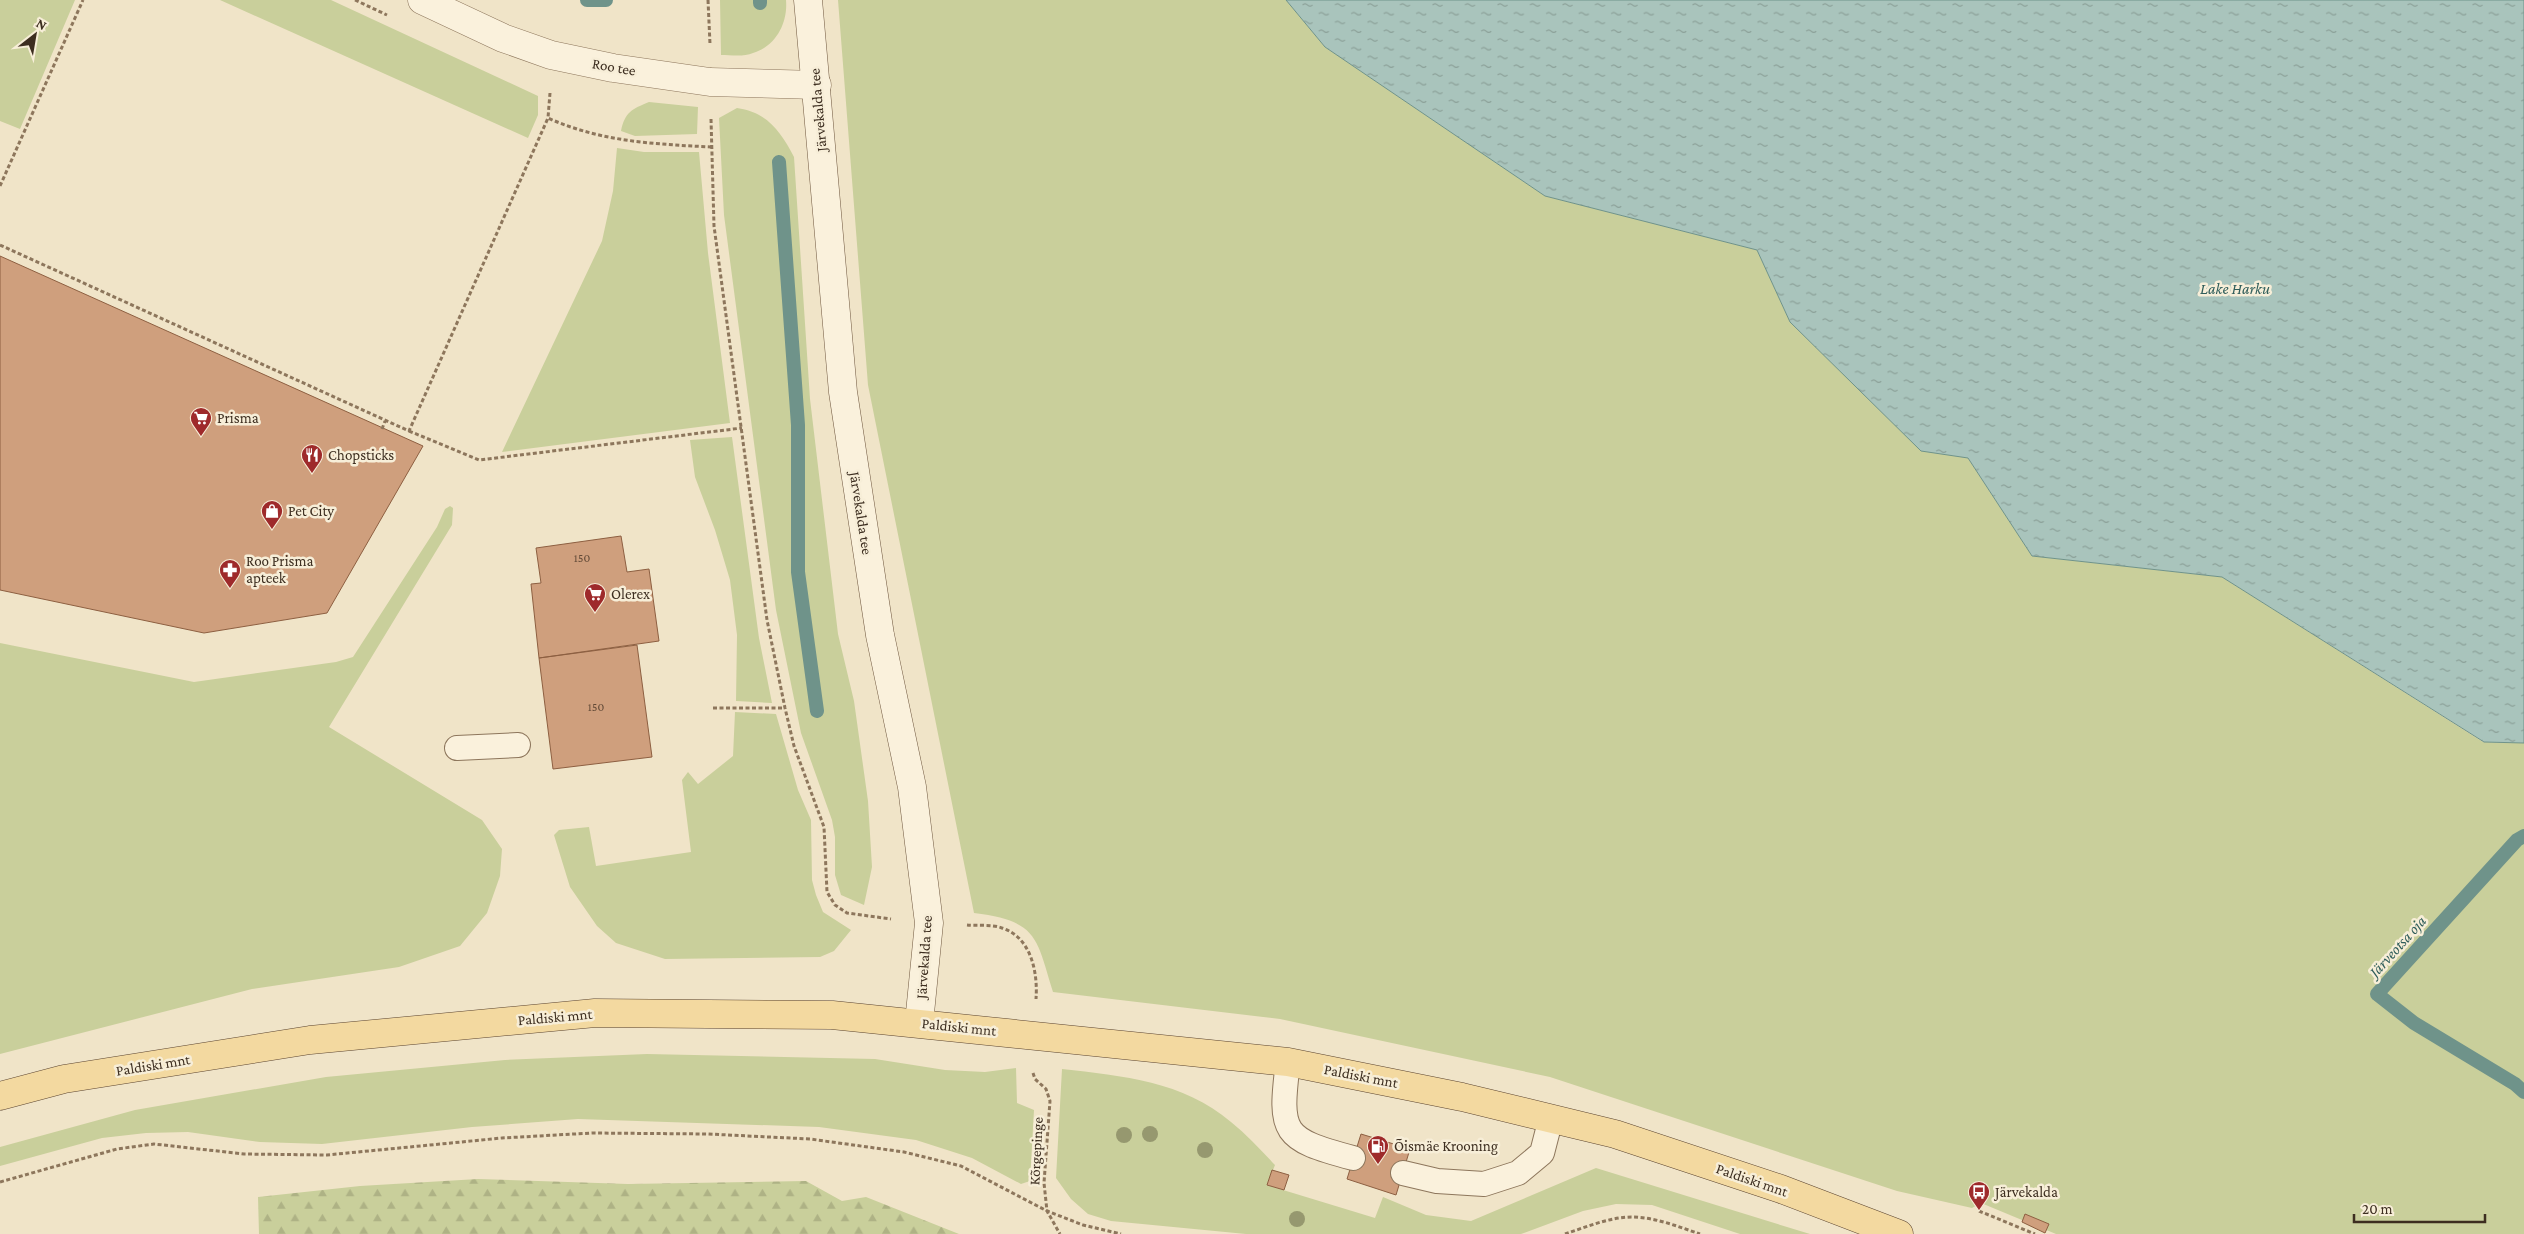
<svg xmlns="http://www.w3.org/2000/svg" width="2524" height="1234" viewBox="0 0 2524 1234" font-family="'Crimson Pro',serif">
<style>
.green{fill:#c9cf9b}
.forest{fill:url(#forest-firs)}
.water{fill:url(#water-ripples);stroke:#6f938a}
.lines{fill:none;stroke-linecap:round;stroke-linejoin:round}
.stream{stroke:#6f938a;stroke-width:14}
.building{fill:#cf9f7d;stroke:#8d5f41}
.lane-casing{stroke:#8d765c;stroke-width:26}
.street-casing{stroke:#8d765c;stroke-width:29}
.secondary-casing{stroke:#6f573f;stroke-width:29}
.primary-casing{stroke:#5b4430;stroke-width:29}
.path{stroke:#8d765c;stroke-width:3;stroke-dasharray:4 2.5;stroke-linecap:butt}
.lane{stroke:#faf1dc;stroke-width:24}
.street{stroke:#faf1dc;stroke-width:28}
.secondary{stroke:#faf1dc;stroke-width:28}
.primary{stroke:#f3d9a0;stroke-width:28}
.tree{fill:#96986f}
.labels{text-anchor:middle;stroke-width:5;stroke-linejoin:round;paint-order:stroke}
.number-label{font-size:12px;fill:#624a37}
.street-label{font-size:15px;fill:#3d2e20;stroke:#f7eed8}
.poi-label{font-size:15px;fill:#3d2e20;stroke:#f7eed8;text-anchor:start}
.water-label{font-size:16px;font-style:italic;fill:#2f5d5a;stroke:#f7eed8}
</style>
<defs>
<pattern id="forest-firs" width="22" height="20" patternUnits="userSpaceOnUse" patternTransform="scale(1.25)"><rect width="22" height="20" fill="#c9cf9b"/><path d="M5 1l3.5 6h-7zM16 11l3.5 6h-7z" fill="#aeb285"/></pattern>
<pattern id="water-ripples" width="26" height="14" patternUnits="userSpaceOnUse" patternTransform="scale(1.25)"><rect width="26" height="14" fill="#a9c4bc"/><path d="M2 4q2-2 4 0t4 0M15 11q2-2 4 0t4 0" fill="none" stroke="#8ba098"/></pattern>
</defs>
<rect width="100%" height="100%" fill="#f0e4c8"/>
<!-- green -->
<path class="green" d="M 0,0 L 75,0 L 20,129 L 0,121 Z
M 220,0 L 331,0 L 538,96 L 538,115 L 528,138 Z
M 720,0 L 786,0 C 788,23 776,46 753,53 C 744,57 731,55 721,55 Z
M 838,0 L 1286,0 L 1325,47 L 1545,196 L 1757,250 L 1790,322 L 1921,450 L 1968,458 L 2032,556 L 2222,577 L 2483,742 L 2524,743 L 2524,1234 L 2056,1234 L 1981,1203 L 1972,1208 L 1897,1191 L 1550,1077 L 1280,1019 L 1053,992 C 1036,937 1038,921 974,913 L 868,385 Z
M 649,102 L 698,107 L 697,134 L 635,136 L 621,131 C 625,112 632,109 649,102 Z
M 737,108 C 767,112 781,132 794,157 L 810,399 L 838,634 L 854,701 L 868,801 L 872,867 L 864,905 L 841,895 L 835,875 L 835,837 L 832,820 L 801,733 L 776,610 L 724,215 L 719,118 Z
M 617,148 L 644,152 L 699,152 L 708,253 L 730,423 L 502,452 L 602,241 L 613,191 Z
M 732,437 L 759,638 L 772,703 L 736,701 L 737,635 L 730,580 L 715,530 L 695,477 L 690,440 Z
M 450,506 L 453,508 L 452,525 L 329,727 L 482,820 L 502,849 L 500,876 L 487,913 L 460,946 L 399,967 L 252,989 L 0,1054 L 0,643 L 194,682 L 336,662 L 353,657 L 437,527 L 445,509 Z
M 735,712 L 776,714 L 798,790 L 811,820 L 812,880 L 816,895 L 823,912 L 851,930 L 834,951 L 820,957 L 665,959 L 616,943 L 597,926 L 570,887 L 554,835 L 559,830 L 589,827 L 596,866 L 691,852 L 682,780 L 688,772 L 698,784 L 733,756 Z
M 647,1054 L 875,1059 L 945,1070 L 985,1072 L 1016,1068 L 1017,1103 L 1034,1110 L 1030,1181 L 1021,1184 L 972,1158 L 916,1140 L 819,1127 L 578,1119 L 472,1127 L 322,1144 L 260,1142 L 188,1132 L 146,1133 L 102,1138 L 0,1166 L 0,1147 L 135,1110 L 326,1077 L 505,1060 Z
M 1062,1069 C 1123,1076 1183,1081 1231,1122 C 1247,1135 1261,1150 1275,1165 L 1267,1185 L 1375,1218 L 1383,1197 L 1426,1215 L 1471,1221 L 1596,1168 L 1810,1234 L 1740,1234 L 1652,1205 L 1616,1204 L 1583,1211 L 1521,1234 L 1246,1234 L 1111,1221 L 1088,1214 L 1071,1199 L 1056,1178 Z"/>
<!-- forest -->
<path class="forest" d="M 478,1179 L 628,1184 L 806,1181 L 842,1201 L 866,1197 L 959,1234 L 259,1234 L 258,1197 L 360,1186 Z"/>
<!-- water -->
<path class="water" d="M 1286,0 L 2524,0 L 2524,743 L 2484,742 L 2222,577 L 2032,556 L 1968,458 L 1921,451 L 1790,322 L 1757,250 L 1545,196 L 1325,47 Z"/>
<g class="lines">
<!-- stream -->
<path class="stream" d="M 587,0 L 606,0
M 760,0 L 760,3
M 779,162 L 798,425 L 798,572 L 817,711
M 2524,836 L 2517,840 L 2377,994 L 2414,1023 L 2515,1084 L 2524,1092"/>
</g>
<!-- building -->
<path class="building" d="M 0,256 L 423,446 L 327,613 L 204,633 L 0,590 Z
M 621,536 L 627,572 L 649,569 L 659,641 L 539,658 L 531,584 L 541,583 L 536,548 Z
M 637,645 L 652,757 L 553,769 L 539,658 Z
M 1361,1134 L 1410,1149 L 1396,1195 L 1347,1179 Z
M 1272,1170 L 1289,1175 L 1284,1190 L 1267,1185 Z
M 2025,1214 L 2049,1224 L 2045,1233 L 2022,1222 Z"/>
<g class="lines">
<!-- lane casing -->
<g class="lane-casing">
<path id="lane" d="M 457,748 L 518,745
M 1288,1062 C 1279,1134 1282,1139 1353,1158
M 1403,1173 L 1437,1181 L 1484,1184 L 1518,1173 L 1542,1153 L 1551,1118"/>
</g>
<!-- street casing -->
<g class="street-casing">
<path id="street" d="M 422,0 L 503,38 L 551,55 L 613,68 L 710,82 L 817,85"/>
</g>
<!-- secondary casing -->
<g class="secondary-casing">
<path id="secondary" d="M 808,0 L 843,392 L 880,635 L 912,787 L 929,923 L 919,1023"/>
</g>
<!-- primary casing -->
<g class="primary-casing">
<path id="primary" d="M 0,1096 L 64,1079 L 310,1040 L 595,1013 L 832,1015 L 1288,1062 L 1462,1097 L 1615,1134 L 1781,1189 L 1899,1234"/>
</g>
<!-- path -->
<path class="path" d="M 355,0 L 387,15
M 708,0 L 710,44
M 550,93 L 548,118 C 601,142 655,144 711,147
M 711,119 L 714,226 L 767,620 L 785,708 L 794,746 L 824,827 L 827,892 L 835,905 L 847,913 L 891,919
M 0,186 L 83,0
M 0,245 L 409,431 L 548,118
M 382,429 L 385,421
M 409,431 L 479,460 L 742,428
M 713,708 L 785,708
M 967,925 C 977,926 992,924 1002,928 C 1031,937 1038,972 1036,999
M 1033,1073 L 1035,1079 L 1046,1089 L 1050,1101 L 1044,1183 L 1047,1211 L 1060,1234
M 0,1182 L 117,1149 L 154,1144 L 244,1154 L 327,1155 L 502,1138 L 592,1133 L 708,1134 L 810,1139 L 904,1152 L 961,1166 L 1047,1211 L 1083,1225 L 1121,1234
M 1979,1211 L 2035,1234
M 1565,1234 C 1586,1227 1610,1217 1632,1217 C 1655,1217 1679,1227 1700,1234"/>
<!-- lane -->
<use href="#lane" class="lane"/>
<!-- street -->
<use href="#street" class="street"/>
<!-- secondary -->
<use href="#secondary" class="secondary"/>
<!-- primary -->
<use href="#primary" class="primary"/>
</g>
<!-- trees -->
<g class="tree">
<circle cx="1150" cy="1134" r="8"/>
<circle cx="1124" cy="1135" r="8"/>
<circle cx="1205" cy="1150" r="8"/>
<circle cx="1297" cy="1219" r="8"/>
</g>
<!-- icons -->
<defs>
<g id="supermarket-pin" transform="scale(1.125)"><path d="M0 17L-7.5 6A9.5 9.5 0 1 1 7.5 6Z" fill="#9e2a2b" stroke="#f7eed8"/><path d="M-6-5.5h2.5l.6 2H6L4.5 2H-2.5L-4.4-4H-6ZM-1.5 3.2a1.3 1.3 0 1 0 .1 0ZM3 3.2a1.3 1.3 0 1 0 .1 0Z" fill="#fff"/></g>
<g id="restaurant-pin" transform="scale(1.125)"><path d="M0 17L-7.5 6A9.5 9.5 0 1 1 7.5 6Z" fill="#9e2a2b" stroke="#f7eed8"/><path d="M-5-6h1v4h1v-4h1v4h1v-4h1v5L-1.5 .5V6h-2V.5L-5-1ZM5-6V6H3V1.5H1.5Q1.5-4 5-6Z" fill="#fff"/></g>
<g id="shop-pin" transform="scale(1.125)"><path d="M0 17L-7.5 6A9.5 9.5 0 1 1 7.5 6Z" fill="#9e2a2b" stroke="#f7eed8"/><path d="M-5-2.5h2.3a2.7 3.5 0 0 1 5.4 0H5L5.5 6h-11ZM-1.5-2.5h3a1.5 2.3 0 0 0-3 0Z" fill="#fff"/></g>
<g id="pharmacy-pin" transform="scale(1.125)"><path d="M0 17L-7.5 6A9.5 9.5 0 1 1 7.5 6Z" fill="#9e2a2b" stroke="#f7eed8"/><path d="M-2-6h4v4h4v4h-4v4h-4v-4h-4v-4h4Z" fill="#fff"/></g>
<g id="fuel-pin" transform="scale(1.125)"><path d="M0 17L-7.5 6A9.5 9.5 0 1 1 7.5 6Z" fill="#9e2a2b" stroke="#f7eed8"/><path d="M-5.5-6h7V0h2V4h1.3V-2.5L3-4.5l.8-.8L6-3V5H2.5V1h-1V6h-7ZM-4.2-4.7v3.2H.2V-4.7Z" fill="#fff"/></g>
<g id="bus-pin" transform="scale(1.125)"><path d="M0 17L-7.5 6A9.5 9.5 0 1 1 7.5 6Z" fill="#9e2a2b" stroke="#f7eed8"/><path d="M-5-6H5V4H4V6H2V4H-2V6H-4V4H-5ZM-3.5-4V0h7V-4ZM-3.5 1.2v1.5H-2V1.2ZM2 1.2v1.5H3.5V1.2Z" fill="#fff"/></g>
</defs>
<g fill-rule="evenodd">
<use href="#supermarket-pin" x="201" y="418"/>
<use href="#restaurant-pin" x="312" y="455"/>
<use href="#shop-pin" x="272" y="511"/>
<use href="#pharmacy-pin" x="230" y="570"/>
<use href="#supermarket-pin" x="595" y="594"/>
<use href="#fuel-pin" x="1378" y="1146"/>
<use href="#bus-pin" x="1979" y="1192"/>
</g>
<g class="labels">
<!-- number labels -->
<g class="number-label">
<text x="582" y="562">150</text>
<text x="596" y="711">150</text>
</g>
<!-- street labels -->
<g class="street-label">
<text transform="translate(614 67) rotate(10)" y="5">Roo tee</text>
<text transform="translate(818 110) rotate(-95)" y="5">Järvekalda tee</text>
<text transform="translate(861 513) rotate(81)" y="5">Järvekalda tee</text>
<text transform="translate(924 957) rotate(-86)" y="5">Järvekalda tee</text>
<text transform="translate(555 1017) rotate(-5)" y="5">Paldiski mnt</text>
<text transform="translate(959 1027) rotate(6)" y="5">Paldiski mnt</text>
<text transform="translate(153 1065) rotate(-9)" y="5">Paldiski mnt</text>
<text transform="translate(1361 1076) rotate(11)" y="5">Paldiski mnt</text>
<text transform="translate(1036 1151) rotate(-87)" y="5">Kõrgepinge</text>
<text transform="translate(1752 1180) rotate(19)" y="5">Paldiski mnt</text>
</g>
<!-- poi labels -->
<g class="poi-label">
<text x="217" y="423">Prisma</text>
<text x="328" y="460">Chopsticks</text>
<text x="288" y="516">Pet City</text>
<text x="246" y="566">Roo Prisma<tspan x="246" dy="17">apteek</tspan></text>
<text x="611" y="599">Olerex</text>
<text x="1394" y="1151">Õismäe Krooning</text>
<text x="1995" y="1197">Järvekalda</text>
</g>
<!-- water labels -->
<g class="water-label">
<text x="2235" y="294">Lake Harku</text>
<text transform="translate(2397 946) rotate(-48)" y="6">Järveotsa oja</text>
</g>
</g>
<!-- north arrow -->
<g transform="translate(35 35) rotate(31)" stroke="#f7eed8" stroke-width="4" paint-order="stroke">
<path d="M0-4L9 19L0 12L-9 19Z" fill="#3d2e20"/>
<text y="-8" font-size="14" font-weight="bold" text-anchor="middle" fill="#3d2e20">N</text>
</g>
<!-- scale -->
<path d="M2354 1214v8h131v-8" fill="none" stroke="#3d2e20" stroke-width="2.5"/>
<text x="2362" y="1214" font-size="15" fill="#3d2e20" stroke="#f7eed8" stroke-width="4" paint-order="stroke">20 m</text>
</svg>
